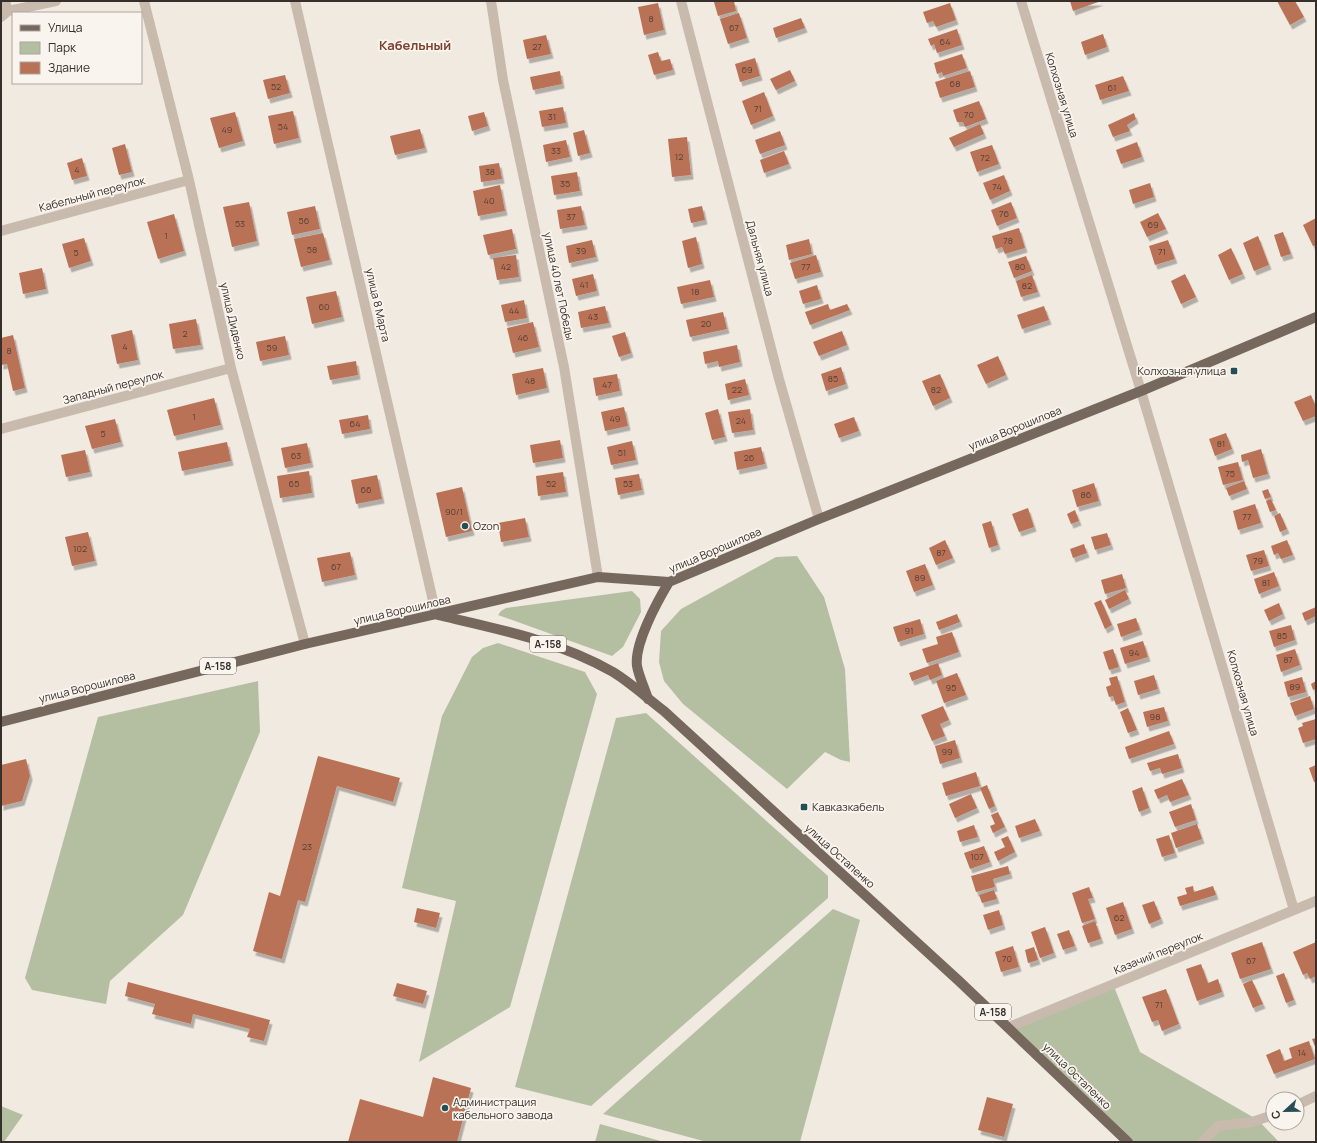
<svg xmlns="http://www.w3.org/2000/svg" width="1317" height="1143" viewBox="0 0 1317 1143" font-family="Manrope,sans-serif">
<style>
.green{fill:#b4bfa2}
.building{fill:#b97256;filter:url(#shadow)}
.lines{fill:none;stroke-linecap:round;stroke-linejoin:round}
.minor{stroke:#c8bbad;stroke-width:10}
.major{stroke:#77685e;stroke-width:10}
.poi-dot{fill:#254f55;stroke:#f9f4ed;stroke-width:1.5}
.labels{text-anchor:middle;stroke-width:3.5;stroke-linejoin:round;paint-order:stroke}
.number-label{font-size:9px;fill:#584036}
.shield{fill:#f9f4ed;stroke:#716a65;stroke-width:1}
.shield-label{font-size:10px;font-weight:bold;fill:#372f2b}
.street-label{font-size:11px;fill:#372f2b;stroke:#f9f4ed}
.poi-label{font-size:11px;fill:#372f2b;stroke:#f9f4ed;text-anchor:start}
.quarter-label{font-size:13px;font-weight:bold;fill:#7e432d;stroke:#f9f4ed}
</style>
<defs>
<filter id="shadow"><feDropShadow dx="2.5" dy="4.5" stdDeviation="0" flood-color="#0004"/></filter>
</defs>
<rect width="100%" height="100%" fill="#f1eae1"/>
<!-- green -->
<path class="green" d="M 797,556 L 824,597 L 845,669 L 850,762 L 841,760 L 825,752 L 787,789 L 683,704 L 664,681 L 659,662 L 661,631 L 681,609 L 776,557 Z
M 632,591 L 640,599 L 641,612 L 623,647 L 612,656 L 498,615 L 501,611 L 506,608 Z
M 498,643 L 585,672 L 597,694 L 510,1007 L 419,1062 L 456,901 L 402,888 L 442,716 L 472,657 L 483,648 Z
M 258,681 L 260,732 L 183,915 L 110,981 L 106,1004 L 32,990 L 25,978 L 98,717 Z
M 646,713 L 828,876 L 828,898 L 591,1106 L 515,1087 L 616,718 Z
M 833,909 L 860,920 L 800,1142 L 707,1142 L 603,1114 Z
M 1113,984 L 1140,1052 L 1258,1120 L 1279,1142 L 1128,1142 L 1009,1027 Z
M 1,1106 L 23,1115 L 4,1142 L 1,1142 Z
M 600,1124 L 664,1142 L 595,1142 Z"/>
<!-- building -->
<path class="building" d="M 716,1 L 734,1 L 736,11 L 718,16 L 714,2 Z
M 1070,1 L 1101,1 L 1073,11 Z
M 1277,1 L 1295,1 L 1304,17 L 1290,25 Z
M 658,3 L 664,30 L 644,35 L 638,7 Z
M 950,3 L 956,20 L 936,27 L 933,21 L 927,23 L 923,12 Z
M 739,13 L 747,38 L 728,44 L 720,19 Z
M 801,18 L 805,28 L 776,38 L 773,28 Z
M 957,29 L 962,45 L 937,53 L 934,44 L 931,46 L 928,39 Z
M 1103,34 L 1107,47 L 1085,55 L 1081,42 Z
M 546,35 L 551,54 L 527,59 L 523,40 Z
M 658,52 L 661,61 L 670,59 L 673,70 L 654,75 L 648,55 Z
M 962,54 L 967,68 L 943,76 L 942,72 L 937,74 L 934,63 Z
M 755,58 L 760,76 L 740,82 L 735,64 Z
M 790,70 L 795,81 L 776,90 L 770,79 Z
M 560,71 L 562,84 L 533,90 L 530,77 Z
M 970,71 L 975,87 L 940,98 L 935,82 Z
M 285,75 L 290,93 L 268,99 L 263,80 Z
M 1123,76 L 1129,91 L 1100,100 L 1095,85 Z
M 764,92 L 773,116 L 751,125 L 742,101 Z
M 979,101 L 986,119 L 965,127 L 963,122 L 957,122 L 953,110 Z
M 563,107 L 566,123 L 542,127 L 539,111 Z
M 293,111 L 299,138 L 274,144 L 268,116 Z
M 235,112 L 243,141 L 219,148 L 210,118 Z
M 484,112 L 488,126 L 472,131 L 468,116 Z
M 1134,113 L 1136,119 L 1127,125 L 1130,131 L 1113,137 L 1108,125 Z
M 980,124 L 984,134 L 954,147 L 949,138 Z
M 420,129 L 425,148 L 395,155 L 390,136 Z
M 584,130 L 590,153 L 578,156 L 573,133 Z
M 780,131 L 785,145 L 760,154 L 755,140 Z
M 687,137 L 691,175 L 672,177 L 668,139 Z
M 566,140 L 570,157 L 546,162 L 543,145 Z
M 1137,142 L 1142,157 L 1121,164 L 1116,150 Z
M 125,144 L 132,172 L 119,175 L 112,148 Z
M 992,145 L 999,164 L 977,172 L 970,152 Z
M 784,151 L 789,164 L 764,173 L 760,160 Z
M 82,158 L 87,176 L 72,180 L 67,163 Z
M 499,163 L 502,179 L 481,182 L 479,166 Z
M 577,172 L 580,191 L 554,195 L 551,176 Z
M 1004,175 L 1010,191 L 990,200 L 983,183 Z
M 1150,183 L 1154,197 L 1133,204 L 1129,190 Z
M 500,185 L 505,211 L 478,216 L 473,191 Z
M 249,202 L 257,241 L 232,247 L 223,207 Z
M 1011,202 L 1017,218 L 997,226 L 991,210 Z
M 315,206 L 320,229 L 292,235 L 287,212 Z
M 581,206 L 585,225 L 560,229 L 557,210 Z
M 702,206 L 705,220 L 691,223 L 688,209 Z
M 1158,213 L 1166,229 L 1147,237 L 1140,222 Z
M 174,214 L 184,251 L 158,259 L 147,222 Z
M 1316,218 L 1316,245 L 1313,246 L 1303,225 Z
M 1019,228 L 1025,248 L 1005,254 L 1002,247 L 996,249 L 992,236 Z
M 512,229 L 516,249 L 488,255 L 483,235 Z
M 1283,232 L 1291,254 L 1281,257 L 1274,235 Z
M 323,233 L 330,260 L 301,267 L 294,239 Z
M 1258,236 L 1269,265 L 1254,271 L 1243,243 Z
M 696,237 L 702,264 L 688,268 L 682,241 Z
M 84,238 L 91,261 L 69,268 L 62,244 Z
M 809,239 L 812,254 L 789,260 L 786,245 Z
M 592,240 L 596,257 L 569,263 L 566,246 Z
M 1168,240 L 1175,259 L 1155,265 L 1149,246 Z
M 1231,248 L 1243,274 L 1229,280 L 1218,255 Z
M 516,255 L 519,277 L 497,280 L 493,258 Z
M 816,255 L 821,272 L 795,279 L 790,263 Z
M 1026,256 L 1032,271 L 1014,278 L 1008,262 Z
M 42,268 L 46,289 L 23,294 L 19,273 Z
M 593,274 L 597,291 L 576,296 L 572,279 Z
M 1185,274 L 1196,297 L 1181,304 L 1171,281 Z
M 1032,275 L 1038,292 L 1021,297 L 1016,281 Z
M 710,280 L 714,297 L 681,304 L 677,287 Z
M 817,285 L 821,299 L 803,304 L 799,291 Z
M 336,291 L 342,317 L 312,324 L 306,297 Z
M 524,300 L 527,318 L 505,322 L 501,305 Z
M 828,304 L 830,310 L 847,304 L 850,310 L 810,325 L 805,312 Z
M 605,306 L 609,323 L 581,328 L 578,312 Z
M 1044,306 L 1049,320 L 1022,329 L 1017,315 Z
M 723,312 L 727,329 L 690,337 L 686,320 Z
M 196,319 L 201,345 L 173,349 L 169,324 Z
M 533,322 L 539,347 L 513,353 L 507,328 Z
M 132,330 L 138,360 L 117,364 L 111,335 Z
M 842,331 L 847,345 L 819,356 L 813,342 Z
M 625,332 L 631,353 L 619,357 L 612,336 Z
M 13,335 L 25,388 L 13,391 L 7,364 L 1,365 L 1,338 Z
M 285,336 L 289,355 L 260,361 L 256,342 Z
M 737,345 L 740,362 L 719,367 L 718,361 L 705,364 L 703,352 Z
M 998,356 L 1006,375 L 986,384 L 977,365 Z
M 356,361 L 358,375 L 330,380 L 327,366 Z
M 841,367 L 846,384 L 826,391 L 821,374 Z
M 543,368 L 547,388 L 516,395 L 512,374 Z
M 617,374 L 620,391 L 596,396 L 593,378 Z
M 940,374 L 950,398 L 933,406 L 922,381 Z
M 745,379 L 749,395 L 728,400 L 725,384 Z
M 1311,395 L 1316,407 L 1316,416 L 1303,421 L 1294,402 Z
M 214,398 L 221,425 L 174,436 L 167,410 Z
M 624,407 L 628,426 L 605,431 L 601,412 Z
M 718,409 L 725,437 L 712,440 L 705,413 Z
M 750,409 L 753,430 L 732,433 L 728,412 Z
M 368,415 L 370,429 L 342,434 L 339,420 Z
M 854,417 L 859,431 L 839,438 L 834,424 Z
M 115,419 L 121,442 L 92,449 L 85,426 Z
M 1226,433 L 1232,449 L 1215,456 L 1209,439 Z
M 560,440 L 563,458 L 533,463 L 530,445 Z
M 632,441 L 636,460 L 611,465 L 607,447 Z
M 227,442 L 231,461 L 182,471 L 178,452 Z
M 307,443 L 311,463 L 285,468 L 281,448 Z
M 761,447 L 765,464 L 737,470 L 734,452 Z
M 1261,449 L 1268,474 L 1253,478 L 1248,460 L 1242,462 L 1241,455 Z
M 85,450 L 90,472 L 66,477 L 61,455 Z
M 1238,462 L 1243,480 L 1223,485 L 1218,467 Z
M 309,471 L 312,493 L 280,498 L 277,476 Z
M 563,472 L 566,492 L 538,496 L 536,476 Z
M 639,474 L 642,490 L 618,495 L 615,478 Z
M 377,475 L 382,499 L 356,504 L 351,480 Z
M 1244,481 L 1247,489 L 1229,496 L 1226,488 Z
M 1094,483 L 1099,501 L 1077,507 L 1072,490 Z
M 462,487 L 472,531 L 446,537 L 436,493 Z
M 1268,489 L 1271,497 L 1265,499 L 1262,491 Z
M 1271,499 L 1276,510 L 1270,512 L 1266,501 Z
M 1255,504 L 1261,523 L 1238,530 L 1233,511 Z
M 1028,508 L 1034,527 L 1019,532 L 1012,514 Z
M 1075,510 L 1079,521 L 1071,524 L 1067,514 Z
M 1280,513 L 1287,529 L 1280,532 L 1274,516 Z
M 525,518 L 529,537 L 501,542 L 498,523 Z
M 991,521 L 998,545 L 989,548 L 982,524 Z
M 88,532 L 95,561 L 72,566 L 65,537 Z
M 1107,533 L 1111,545 L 1095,550 L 1091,537 Z
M 945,540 L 953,558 L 936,565 L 929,548 Z
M 1287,540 L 1293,555 L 1281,559 L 1278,553 L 1274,555 L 1271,546 Z
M 1084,544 L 1087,553 L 1073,558 L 1070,549 Z
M 1264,550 L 1269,566 L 1251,571 L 1246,555 Z
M 350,552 L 355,575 L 322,582 L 317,558 Z
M 925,564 L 933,585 L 914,592 L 906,571 Z
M 1274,572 L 1279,586 L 1259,594 L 1254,579 Z
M 1122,574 L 1126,588 L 1105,594 L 1101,580 Z
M 1125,590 L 1129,599 L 1109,609 L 1105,600 Z
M 1101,600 L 1112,625 L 1105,629 L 1094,603 Z
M 1279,603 L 1283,614 L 1269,621 L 1264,610 Z
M 1316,607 L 1316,616 L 1305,621 L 1302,613 Z
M 957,614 L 960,622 L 939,630 L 936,622 Z
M 1136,618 L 1140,630 L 1121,637 L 1117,624 Z
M 920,619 L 924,634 L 898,642 L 893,627 Z
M 1291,625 L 1295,640 L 1274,647 L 1269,631 Z
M 952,632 L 959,652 L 927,663 L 922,649 L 938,644 L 936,637 Z
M 1143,641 L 1148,657 L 1125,664 L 1120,648 Z
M 1113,649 L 1119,667 L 1109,670 L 1103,652 Z
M 1295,649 L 1300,665 L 1281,672 L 1276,655 Z
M 938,663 L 942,675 L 930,680 L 928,675 L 912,681 L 909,673 Z
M 957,673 L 966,695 L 944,703 L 936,681 Z
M 1154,675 L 1158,689 L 1138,695 L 1134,681 Z
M 1117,676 L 1125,702 L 1116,705 L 1113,696 L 1109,697 L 1106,687 L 1111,685 L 1109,678 Z
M 1302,677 L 1306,692 L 1288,697 L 1284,682 Z
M 1316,681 L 1316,688 L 1313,690 L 1311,684 Z
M 1310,696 L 1314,709 L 1295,716 L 1290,703 Z
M 943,706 L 949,720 L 940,724 L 945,736 L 932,741 L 921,715 Z
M 1164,707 L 1168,721 L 1147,727 L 1143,712 Z
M 1128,708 L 1137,730 L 1128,733 L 1120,712 Z
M 1316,719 L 1316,739 L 1303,743 L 1298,728 L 1303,726 L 1302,723 Z
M 1169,731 L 1174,744 L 1129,759 L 1125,747 Z
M 955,740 L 960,758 L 940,764 L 935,746 Z
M 1178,754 L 1182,768 L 1162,774 L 1160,768 L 1150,771 L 1147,763 Z
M 318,756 L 400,778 L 393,802 L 337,786 L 305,902 L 298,900 L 282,959 L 253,951 L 269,892 L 280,896 Z
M 26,759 L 30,776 L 22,801 L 1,806 L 1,765 Z
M 1316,765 L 1316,781 L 1314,782 L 1309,768 Z
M 976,772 L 980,786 L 946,796 L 942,783 Z
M 1182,779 L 1189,795 L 1170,802 L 1167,795 L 1158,799 L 1154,790 Z
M 987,785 L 995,806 L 989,809 L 980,788 Z
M 1142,787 L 1149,808 L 1139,812 L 1132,791 Z
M 971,794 L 977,808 L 955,818 L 949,804 Z
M 1191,804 L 1196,820 L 1175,827 L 1169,812 Z
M 998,812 L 1005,827 L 993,833 L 990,826 L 995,824 L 991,815 Z
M 1035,819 L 1040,831 L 1019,838 L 1015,826 Z
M 1197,824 L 1202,839 L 1176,848 L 1171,833 Z
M 974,825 L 978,837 L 960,842 L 957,831 Z
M 1169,835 L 1175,853 L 1162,857 L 1156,839 Z
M 1008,836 L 1015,852 L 998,861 L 994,852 L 1005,847 L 1001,839 Z
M 984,846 L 990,862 L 970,869 L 964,853 Z
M 1008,866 L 1010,874 L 993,879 L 995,887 L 976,892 L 971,876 Z
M 1193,886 L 1194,892 L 1213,886 L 1216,895 L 1180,906 L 1177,897 L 1187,894 L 1185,888 Z
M 1089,887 L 1093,898 L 1088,899 L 1095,919 L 1082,923 L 1072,893 Z
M 994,890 L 997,899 L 982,903 L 979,895 Z
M 1154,901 L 1161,919 L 1149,924 L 1142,905 Z
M 1123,902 L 1132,929 L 1115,935 L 1106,908 Z
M 417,908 L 440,913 L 436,928 L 414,922 Z
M 999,910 L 1003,925 L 988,930 L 983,915 Z
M 1095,921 L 1101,939 L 1088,943 L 1082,926 Z
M 1045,927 L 1054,953 L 1040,958 L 1031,932 Z
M 1069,930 L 1075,946 L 1063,950 L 1057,934 Z
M 1262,942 L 1271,969 L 1240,979 L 1231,953 Z
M 1316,942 L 1316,976 L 1310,979 L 1307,973 L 1303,975 L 1293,952 Z
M 1013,946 L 1019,967 L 1001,972 L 995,952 Z
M 1034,947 L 1038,960 L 1028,963 L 1025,950 Z
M 1201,964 L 1208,983 L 1218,979 L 1222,992 L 1197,1001 L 1186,969 Z
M 1284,973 L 1294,1000 L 1286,1003 L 1276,976 Z
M 1252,980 L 1263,1004 L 1253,1008 L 1243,984 Z
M 128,982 L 270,1020 L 264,1041 L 247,1037 L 250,1029 L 193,1014 L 191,1024 L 152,1014 L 155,1004 L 125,996 Z
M 397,983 L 427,991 L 423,1004 L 393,996 Z
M 1166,989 L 1179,1024 L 1162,1031 L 1158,1020 L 1152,1022 L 1142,997 Z
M 1316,1038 L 1316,1049 L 1312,1039 Z
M 1309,1041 L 1315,1059 L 1274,1074 L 1266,1055 L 1280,1049 L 1284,1061 L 1292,1058 L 1289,1048 Z
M 433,1077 L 471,1088 L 457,1142 L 348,1142 L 360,1099 L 423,1117 Z
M 987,1097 L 1013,1104 L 1004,1137 L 978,1130 Z"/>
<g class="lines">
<!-- minor -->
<path class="minor" d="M 5,1 L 8,11
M 144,1 L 189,180 L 231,368 L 305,644
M 295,1 L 436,614
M 491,1 L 503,80 L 564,367 L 598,577
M 681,1 L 779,379 L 819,519
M 1021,1 L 1141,391 L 1294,910
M 1,17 L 8,11 L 56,1
M 1,231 L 189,180
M 1,429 L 231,368
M 1009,1027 L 1316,901
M 1297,1105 L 1316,1096
M 1202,1142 L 1218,1126 L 1252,1122 L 1273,1115"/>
<!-- major -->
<path class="major" d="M 438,615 C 498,629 559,641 613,672 C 631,683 647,698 664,711 L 959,981 L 1128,1142
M 648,699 C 645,689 639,677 637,666 C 634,644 657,602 669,582
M 1,722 L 305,644 L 598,577 L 669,582 L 819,519 L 1141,391 L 1316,317"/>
</g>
<!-- markers -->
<g class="poi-dot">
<rect x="1230" y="367" width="8" height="8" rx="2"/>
<circle cx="465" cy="526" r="4"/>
<rect x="800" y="803" width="8" height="8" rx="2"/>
<circle cx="445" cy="1108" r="4"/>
</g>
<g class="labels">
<!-- number labels -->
<g class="number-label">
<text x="651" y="22">8</text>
<text x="734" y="31">67</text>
<text x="945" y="45">64</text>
<text x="537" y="50">27</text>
<text x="747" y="73">69</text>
<text x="955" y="87">68</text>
<text x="276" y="90">52</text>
<text x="1112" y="91">61</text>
<text x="758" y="112">71</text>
<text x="969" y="118">70</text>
<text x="552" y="120">31</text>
<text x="283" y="130">54</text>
<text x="227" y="133">49</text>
<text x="556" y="154">33</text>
<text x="679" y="160">12</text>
<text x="985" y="161">72</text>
<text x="77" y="173">4</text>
<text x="490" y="175">38</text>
<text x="565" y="187">35</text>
<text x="997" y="190">74</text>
<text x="489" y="204">40</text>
<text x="1004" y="217">76</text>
<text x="571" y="220">37</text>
<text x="304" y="224">56</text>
<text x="240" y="227">53</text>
<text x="1153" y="228">69</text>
<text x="166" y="239">1</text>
<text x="1008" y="244">78</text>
<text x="312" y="253">58</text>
<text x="581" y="254">39</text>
<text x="1162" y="255">71</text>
<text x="76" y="256">5</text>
<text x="506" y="270">42</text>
<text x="806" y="270">77</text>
<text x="1020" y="270">80</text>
<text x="584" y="288">41</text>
<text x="1027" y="289">82</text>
<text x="695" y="295">18</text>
<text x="324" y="310">60</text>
<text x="514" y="314">44</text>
<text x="593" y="320">43</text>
<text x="706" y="327">20</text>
<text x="185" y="337">2</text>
<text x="523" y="341">46</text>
<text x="125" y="350">4</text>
<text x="272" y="351">59</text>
<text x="9" y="354">8</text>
<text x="833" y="382">85</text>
<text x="530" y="384">48</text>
<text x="607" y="388">47</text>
<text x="737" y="393">22</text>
<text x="936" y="393">82</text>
<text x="194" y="420">1</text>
<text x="615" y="422">49</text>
<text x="741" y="424">24</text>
<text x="355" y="427">64</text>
<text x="103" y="437">5</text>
<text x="1221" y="447">81</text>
<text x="622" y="456">51</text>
<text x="296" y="459">63</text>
<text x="749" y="461">26</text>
<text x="1230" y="477">75</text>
<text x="294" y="487">65</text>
<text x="551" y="487">52</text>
<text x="628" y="487">53</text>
<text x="366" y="493">66</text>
<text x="1086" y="498">86</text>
<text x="454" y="515">90/1</text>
<text x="1247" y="520">77</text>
<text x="80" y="552">102</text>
<text x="941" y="556">87</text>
<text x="1258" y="564">79</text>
<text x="336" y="570">67</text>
<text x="920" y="581">89</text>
<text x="1266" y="586">81</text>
<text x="909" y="634">91</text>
<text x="1282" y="639">85</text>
<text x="1134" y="656">94</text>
<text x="1288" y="663">87</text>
<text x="1295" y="690">89</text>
<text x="951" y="691">95</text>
<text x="1155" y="720">98</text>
<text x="947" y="755">99</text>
<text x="307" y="850">23</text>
<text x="977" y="860">107</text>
<text x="1119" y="921">62</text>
<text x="1007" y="962">70</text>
<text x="1251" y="964">67</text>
<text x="1159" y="1008">71</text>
<text x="1302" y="1056">14</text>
</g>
<!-- shield labels -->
<g class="shield">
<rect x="530" y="636" width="36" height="16" rx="3"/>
<rect x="200" y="658" width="36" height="16" rx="3"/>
<rect x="975" y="1004" width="36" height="16" rx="3"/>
</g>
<g class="shield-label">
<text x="548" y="648">А-158</text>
<text x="218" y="670">А-158</text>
<text x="993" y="1016">А-158</text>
</g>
<!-- street labels -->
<g class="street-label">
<text transform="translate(1062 95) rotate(73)" y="4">Колхозная улица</text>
<text transform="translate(92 194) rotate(-15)" y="4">Кабельный переулок</text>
<text transform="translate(760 258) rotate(75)" y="4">Дальняя улица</text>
<text transform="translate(559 286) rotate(78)" y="4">улица 40 лет Победы</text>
<text transform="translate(378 305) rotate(77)" y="4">улица 8 Марта</text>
<text transform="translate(233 321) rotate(77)" y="4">улица Диденко</text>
<text transform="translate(113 387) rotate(-15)" y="4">Западный переулок</text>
<text transform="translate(1015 428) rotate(-22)" y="4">улица Ворошилова</text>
<text transform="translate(715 550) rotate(-23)" y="4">улица Ворошилова</text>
<text transform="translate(402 610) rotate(-13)" y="4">улица Ворошилова</text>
<text transform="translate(87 687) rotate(-14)" y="4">улица Ворошилова</text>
<text transform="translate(1243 693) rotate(74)" y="4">Колхозная улица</text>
<text transform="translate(840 856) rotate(42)" y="4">улица Остапенко</text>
<text transform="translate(1158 953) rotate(-22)" y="4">Казачий переулок</text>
<text transform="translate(1077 1076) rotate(44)" y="4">улица Остапенко</text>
</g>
<!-- poi labels -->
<g class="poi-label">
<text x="1226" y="375" text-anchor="end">Колхозная улица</text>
<text x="473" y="530">Ozon</text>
<text x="812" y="811">Кавказкабель</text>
<text x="453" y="1106">Администрация<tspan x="453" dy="13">кабельного завода</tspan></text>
</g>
<!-- quarter labels -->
<g class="quarter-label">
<text x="415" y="50">Кабельный</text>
</g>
</g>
<!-- border -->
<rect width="1317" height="1143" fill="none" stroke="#372f2b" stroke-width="4"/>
<!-- legend -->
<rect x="12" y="12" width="130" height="72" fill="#f9f4ed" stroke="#aba59f"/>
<rect x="20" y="25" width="20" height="6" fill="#77685e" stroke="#aba59f"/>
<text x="48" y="32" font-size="12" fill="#372f2b">Улица</text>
<rect x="20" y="42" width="20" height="12" fill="#b4bfa2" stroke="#aba59f"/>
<text x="48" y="52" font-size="12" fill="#372f2b">Парк</text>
<rect x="20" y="62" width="20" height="12" fill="#b97256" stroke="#aba59f"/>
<text x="48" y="72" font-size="12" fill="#372f2b">Здание</text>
<!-- north arrow -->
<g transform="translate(1285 1111) rotate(248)"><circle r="19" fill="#f9f4ed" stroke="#aba59f"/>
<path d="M0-3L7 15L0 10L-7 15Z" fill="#254f55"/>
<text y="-6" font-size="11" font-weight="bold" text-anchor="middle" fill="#372f2b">С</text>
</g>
</svg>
